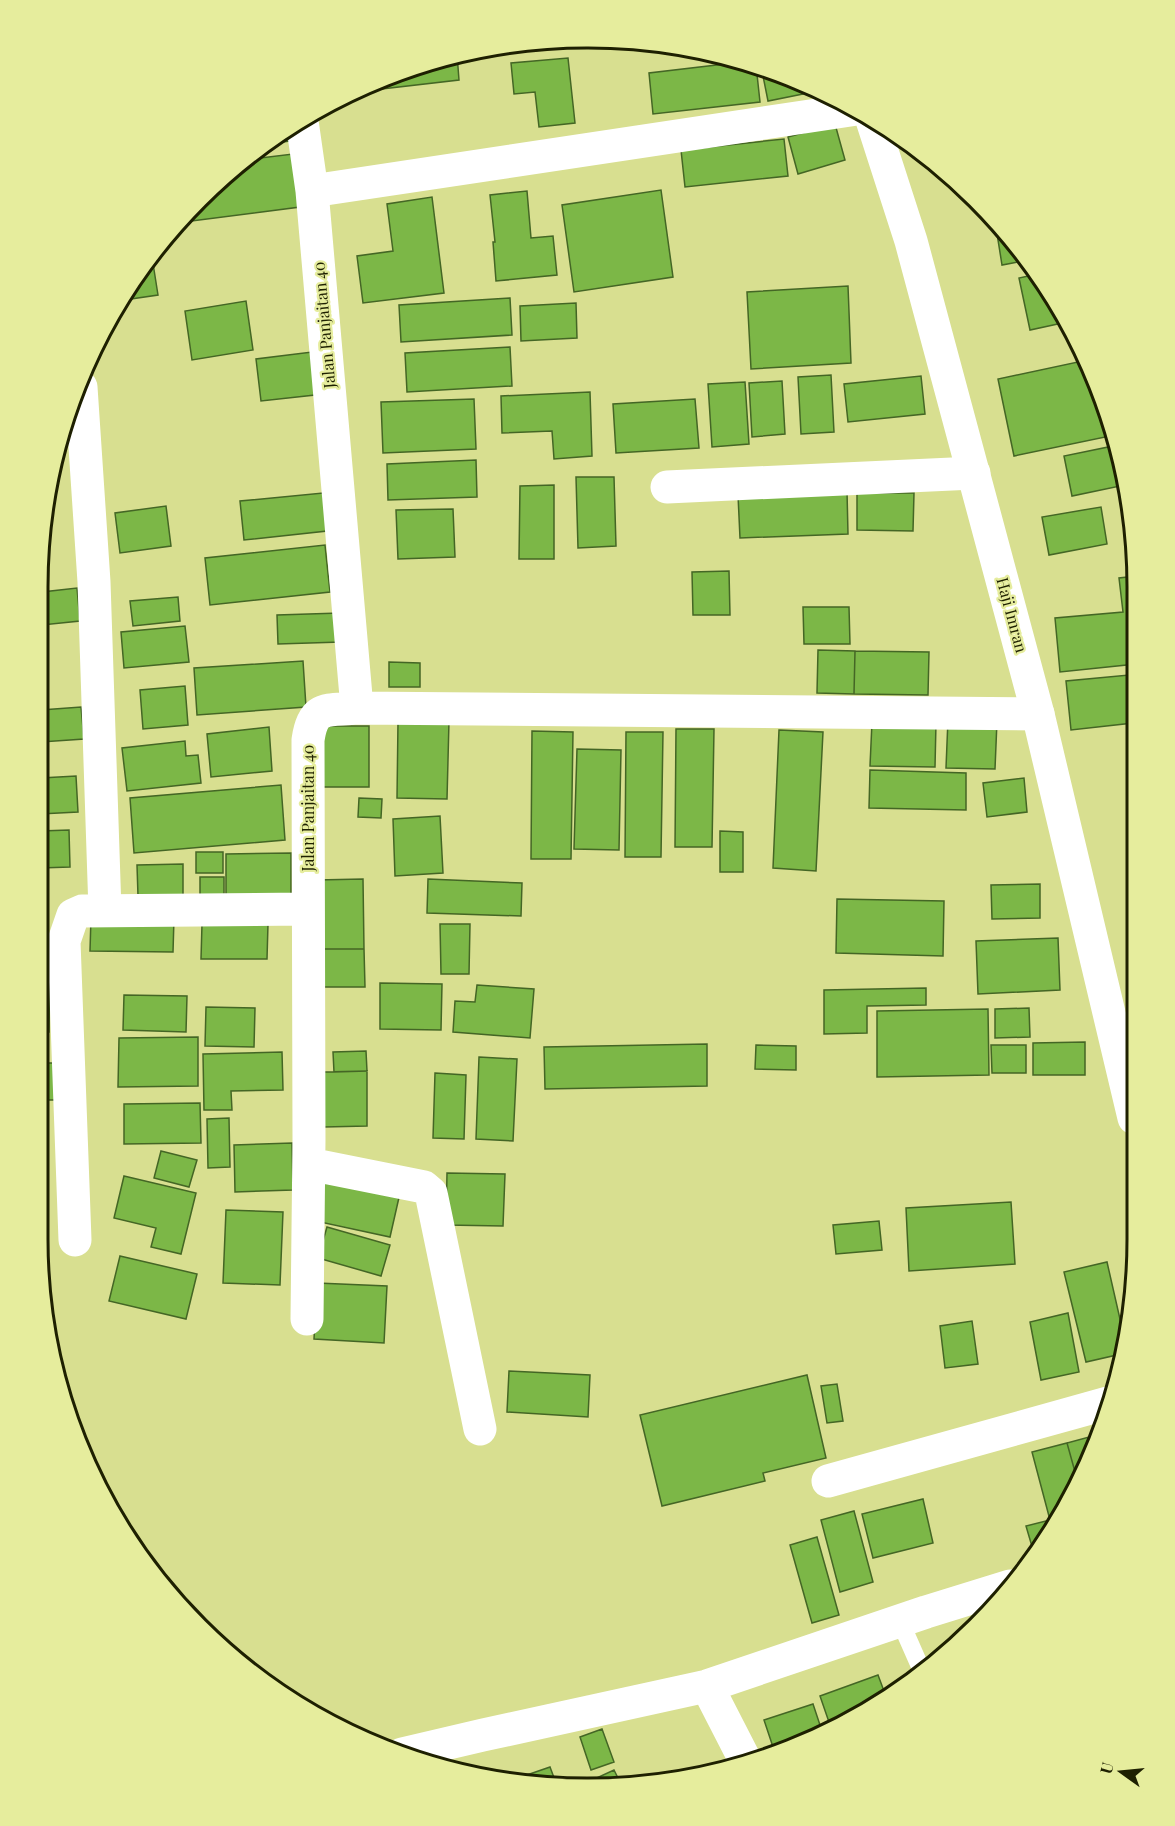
<svg xmlns="http://www.w3.org/2000/svg" width="1175" height="1826" viewBox="0 0 1175 1826" font-family="'Playfair Display',serif">
<style>
.building{fill:#7cb747;stroke:#446625;stroke-width:1.5}
.lines{fill:none;stroke-linecap:round;stroke-linejoin:round}
.service{stroke:#fff;stroke-width:18}
.minor{stroke:#fff;stroke-width:33}
.tertiary{stroke:#fff;stroke-width:33}
.labels{text-anchor:middle;stroke-width:4.5;stroke-linejoin:round;paint-order:stroke}
.street-label{font-size:16px;fill:#1e2001;stroke:#e6ed9d}
.rim{fill:none;stroke:#1e2001;stroke-width:3}
</style>
<rect width="100%" height="100%" fill="#d8df90"/>
<!-- building -->
<path class="building" d="M 457,54 L 459,80 L 347,93 L 445,56 Z
M 568,58 L 575,123 L 539,127 L 535,92 L 514,94 L 511,63 Z
M 742,62 L 756,65 L 760,102 L 653,114 L 649,73 Z
M 761,66 L 764,67 L 818,91 L 768,101 Z
M 301,121 L 303,139 L 262,145 Z
M 835,124 L 845,160 L 798,174 L 788,137 Z
M 784,139 L 788,176 L 685,187 L 681,150 Z
M 293,154 L 300,207 L 176,223 L 243,160 Z
M 661,190 L 673,277 L 574,292 L 562,205 Z
M 527,191 L 531,238 L 553,236 L 557,275 L 496,281 L 493,242 L 495,242 L 490,195 Z
M 432,197 L 444,293 L 363,303 L 357,256 L 393,251 L 387,204 Z
M 995,221 L 1024,253 L 1028,260 L 1002,265 Z
M 152,257 L 158,295 L 124,300 Z
M 1037,274 L 1067,322 L 1030,330 L 1019,278 Z
M 848,286 L 851,363 L 751,369 L 747,292 Z
M 510,298 L 512,335 L 401,342 L 399,305 Z
M 246,301 L 253,350 L 192,360 L 185,311 Z
M 576,303 L 577,338 L 521,341 L 520,306 Z
M 510,347 L 512,386 L 407,392 L 405,353 Z
M 320,351 L 324,394 L 261,401 L 256,359 Z
M 1087,360 L 1115,435 L 1014,456 L 998,379 Z
M 831,375 L 834,432 L 801,434 L 798,377 Z
M 921,376 L 925,414 L 848,422 L 844,384 Z
M 782,381 L 785,434 L 752,437 L 749,383 Z
M 745,382 L 749,444 L 712,447 L 708,384 Z
M 590,392 L 592,456 L 554,459 L 552,431 L 502,433 L 501,396 Z
M 474,399 L 476,449 L 383,453 L 381,402 Z
M 695,399 L 699,448 L 616,453 L 613,404 Z
M 1118,445 L 1125,485 L 1072,496 L 1064,456 Z
M 476,460 L 477,497 L 388,500 L 387,464 Z
M 576,477 L 614,477 L 616,546 L 578,548 Z
M 554,485 L 554,559 L 519,559 L 520,486 Z
M 847,491 L 848,534 L 740,538 L 738,495 Z
M 323,493 L 327,531 L 244,540 L 240,501 Z
M 857,493 L 914,493 L 913,531 L 857,530 Z
M 166,506 L 171,546 L 120,553 L 115,513 Z
M 1101,507 L 1107,544 L 1049,555 L 1042,517 Z
M 453,509 L 455,557 L 398,559 L 396,510 Z
M 325,545 L 330,592 L 210,605 L 205,558 Z
M 729,571 L 730,615 L 693,615 L 692,572 Z
M 1136,576 L 1136,664 L 1060,672 L 1055,618 L 1123,612 L 1119,578 Z
M 77,588 L 80,621 L 42,625 L 42,592 Z
M 178,597 L 180,621 L 133,626 L 130,601 Z
M 803,607 L 849,607 L 850,644 L 804,644 Z
M 340,613 L 341,642 L 278,644 L 277,615 Z
M 185,626 L 189,662 L 124,668 L 121,632 Z
M 818,650 L 855,651 L 854,694 L 817,693 Z
M 855,651 L 929,652 L 928,695 L 854,694 Z
M 303,661 L 306,707 L 197,715 L 194,668 Z
M 389,662 L 420,663 L 420,687 L 389,687 Z
M 1136,674 L 1136,723 L 1133,723 L 1129,675 Z
M 1129,675 L 1133,723 L 1071,730 L 1066,681 Z
M 185,686 L 188,725 L 143,729 L 140,690 Z
M 81,707 L 84,739 L 41,742 L 41,710 Z
M 948,719 L 997,721 L 995,769 L 946,768 Z
M 449,721 L 447,799 L 397,798 L 398,722 Z
M 872,722 L 936,723 L 935,767 L 870,766 Z
M 318,726 L 369,726 L 369,787 L 319,787 Z
M 269,727 L 272,771 L 211,777 L 207,734 Z
M 676,729 L 714,729 L 712,847 L 675,847 Z
M 779,730 L 823,732 L 816,871 L 773,868 Z
M 532,731 L 573,732 L 571,859 L 531,859 Z
M 626,732 L 663,732 L 661,857 L 625,857 Z
M 185,741 L 186,756 L 198,755 L 201,783 L 127,791 L 122,748 Z
M 577,749 L 621,750 L 619,850 L 574,849 Z
M 870,770 L 966,773 L 966,810 L 869,808 Z
M 76,776 L 78,812 L 40,814 L 41,778 Z
M 1024,778 L 1027,812 L 987,817 L 983,783 Z
M 281,785 L 285,840 L 134,853 L 130,798 Z
M 359,798 L 382,799 L 381,818 L 358,817 Z
M 440,816 L 443,873 L 395,876 L 393,819 Z
M 69,830 L 70,867 L 40,868 L 40,831 Z
M 720,831 L 743,832 L 743,872 L 720,872 Z
M 196,852 L 223,852 L 223,873 L 196,873 Z
M 291,853 L 291,896 L 226,896 L 226,854 Z
M 183,864 L 183,895 L 138,896 L 137,865 Z
M 200,877 L 224,877 L 224,895 L 200,895 Z
M 1130,877 L 1135,877 L 1135,924 L 1130,924 Z
M 363,879 L 364,949 L 317,949 L 317,880 Z
M 428,879 L 522,883 L 521,916 L 427,913 Z
M 1040,884 L 1040,918 L 992,919 L 991,885 Z
M 837,899 L 944,901 L 943,956 L 836,953 Z
M 91,917 L 174,918 L 173,952 L 90,951 Z
M 202,924 L 268,924 L 267,959 L 201,959 Z
M 440,924 L 470,924 L 469,974 L 441,974 Z
M 1058,938 L 1060,990 L 978,994 L 976,941 Z
M 317,949 L 364,949 L 365,987 L 318,987 Z
M 39,965 L 50,965 L 49,1032 L 39,1032 Z
M 380,983 L 442,984 L 441,1030 L 380,1029 Z
M 477,985 L 534,989 L 530,1038 L 453,1032 L 455,1001 L 475,1002 Z
M 926,988 L 926,1005 L 867,1006 L 867,1033 L 824,1034 L 824,990 Z
M 124,995 L 187,996 L 186,1032 L 123,1030 Z
M 206,1007 L 255,1008 L 254,1047 L 205,1046 Z
M 1029,1008 L 1030,1037 L 995,1038 L 995,1009 Z
M 988,1009 L 989,1075 L 877,1077 L 877,1011 Z
M 198,1037 L 198,1086 L 118,1087 L 119,1038 Z
M 1085,1042 L 1085,1075 L 1033,1075 L 1033,1043 Z
M 707,1044 L 707,1086 L 545,1089 L 544,1047 Z
M 756,1045 L 796,1046 L 796,1070 L 755,1069 Z
M 991,1045 L 1026,1045 L 1026,1073 L 992,1073 Z
M 366,1051 L 367,1071 L 334,1072 L 333,1052 Z
M 282,1052 L 283,1090 L 231,1091 L 232,1110 L 204,1110 L 203,1054 Z
M 479,1057 L 517,1059 L 513,1141 L 476,1139 Z
M 39,1063 L 59,1063 L 59,1100 L 38,1100 Z
M 367,1071 L 367,1126 L 324,1127 L 323,1072 Z
M 435,1073 L 466,1075 L 464,1139 L 433,1138 Z
M 200,1103 L 201,1143 L 124,1144 L 124,1104 Z
M 229,1118 L 230,1167 L 208,1168 L 207,1119 Z
M 292,1143 L 293,1190 L 235,1192 L 234,1145 Z
M 161,1151 L 197,1160 L 189,1187 L 154,1178 Z
M 447,1173 L 505,1174 L 503,1226 L 446,1225 Z
M 320,1175 L 400,1193 L 390,1237 L 320,1222 Z
M 124,1176 L 196,1193 L 181,1254 L 151,1247 L 156,1228 L 114,1218 Z
M 1011,1202 L 1015,1264 L 909,1271 L 906,1208 Z
M 226,1210 L 283,1212 L 280,1285 L 223,1283 Z
M 879,1221 L 882,1250 L 836,1254 L 833,1225 Z
M 327,1227 L 390,1245 L 381,1276 L 318,1258 Z
M 120,1256 L 197,1274 L 186,1319 L 109,1301 Z
M 1107,1262 L 1125,1341 L 1121,1354 L 1086,1362 L 1064,1272 Z
M 317,1283 L 387,1286 L 384,1343 L 314,1339 Z
M 1068,1313 L 1079,1372 L 1041,1380 L 1030,1322 Z
M 972,1321 L 978,1364 L 945,1368 L 940,1326 Z
M 509,1371 L 590,1375 L 588,1417 L 507,1412 Z
M 807,1375 L 826,1458 L 763,1473 L 765,1481 L 662,1506 L 640,1415 Z
M 837,1384 L 843,1421 L 827,1423 L 821,1386 Z
M 1100,1434 L 1095,1449 L 1077,1479 L 1067,1443 Z
M 1067,1443 L 1077,1479 L 1033,1550 L 1026,1526 L 1050,1520 L 1032,1452 Z
M 923,1499 L 933,1543 L 873,1558 L 862,1514 Z
M 854,1511 L 873,1582 L 840,1592 L 821,1520 Z
M 817,1537 L 839,1615 L 812,1623 L 790,1545 Z
M 878,1675 L 887,1699 L 830,1725 L 820,1696 Z
M 813,1704 L 821,1728 L 774,1750 L 764,1720 Z
M 602,1729 L 614,1762 L 591,1770 L 580,1737 Z
M 550,1767 L 556,1783 L 521,1777 Z
M 614,1770 L 621,1784 L 587,1788 L 577,1787 Z"/>
<g class="lines">
<!-- service -->
<path class="service" d="M 900,1621 L 922,1671"/>
<!-- minor -->
<path class="minor" d="M 302,121 L 312,191 L 357,708 C 327,711 313,704 308,740 L 309,1140 L 307,1319
M 312,191 L 857,109
M 81,387 L 94,582 L 105,911
M 667,487 L 974,473
M 357,708 L 1038,714
M 309,1164 L 424,1187 L 431,1193 L 480,1429
M 75,1240 L 64,941 L 73,915 L 82,911 L 307,909
M 828,1481 L 1108,1403
M 707,1686 L 746,1762
M 402,1754 L 483,1735 L 707,1686 L 926,1612 L 1010,1586"/>
<!-- tertiary -->
<path class="tertiary" d="M 871,117 L 911,241 L 1038,714 L 1134,1118"/>
</g>
<g class="labels">
<!-- street labels -->
<g class="street-label">
<text transform="translate(324 325) rotate(-95)" y="6">Jalan Panjaitan 40</text>
<text transform="translate(1012 615) rotate(75)" y="6">Haji Imran</text>
<text transform="translate(308 808) rotate(-90)" y="6">Jalan Panjaitan 40</text>
</g>
</g>
<!-- crop -->
<path d="M0 0H1175V1826H0ZM587 48H588A539 539 0 0 1 1127 587V1239A539 539 0 0 1 588 1778H587A539 539 0 0 1 48 1239V587A539 539 0 0 1 587 48Z" fill="#e6ed9d" fill-rule="evenodd"/>
<path class="rim" d="M587 48H588A539 539 0 0 1 1127 587V1239A539 539 0 0 1 588 1778H587A539 539 0 0 1 48 1239V587A539 539 0 0 1 587 48Z"/>
<!-- north arrow -->
<g transform="translate(1121 1772) rotate(285)" stroke="#e6ed9d" stroke-width="4.5" paint-order="stroke">
<path d="M0-4.5L10 22L0 15L-10 22Z" fill="#1e2001"/>
<text y="-9" font-size="16" font-weight="bold" text-anchor="middle" fill="#1e2001">U</text>
</g>
</svg>
